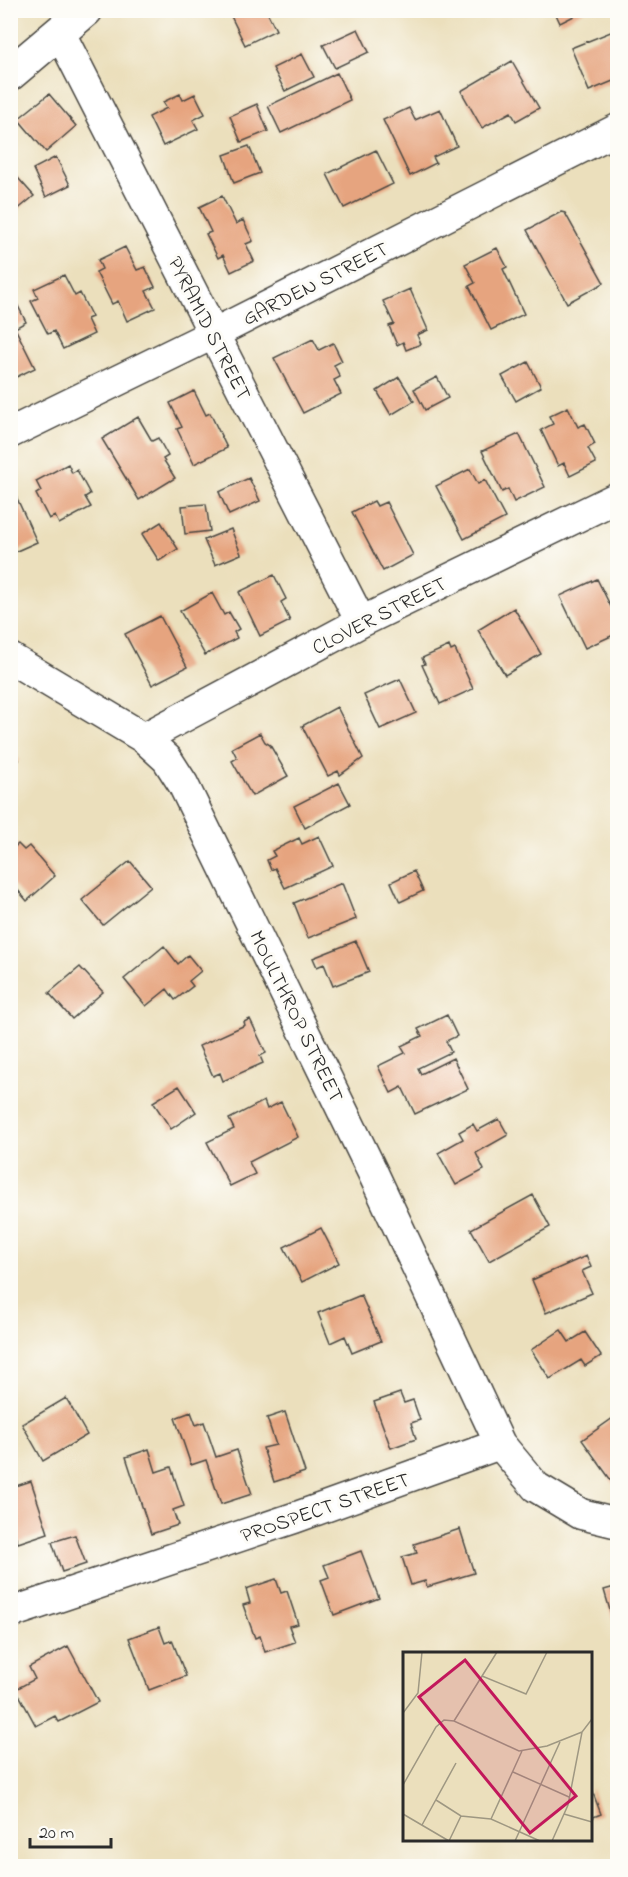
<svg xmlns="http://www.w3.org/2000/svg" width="628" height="1877" viewBox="0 0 628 1877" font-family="'Indie Flower',sans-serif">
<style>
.building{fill:#e6a47f}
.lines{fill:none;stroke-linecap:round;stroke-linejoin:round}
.street-casing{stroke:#484641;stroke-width:33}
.secondary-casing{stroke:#484641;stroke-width:36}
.street{stroke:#fff;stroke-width:30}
.secondary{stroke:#fff;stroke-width:33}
.labels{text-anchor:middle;stroke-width:6;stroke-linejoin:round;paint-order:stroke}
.street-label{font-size:21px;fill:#2b2b2b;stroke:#fdfcf7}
.inset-road{fill:none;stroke:#9e9782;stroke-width:1.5}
.view{fill:#c2185b;fill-opacity:0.15;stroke:#c2185b;stroke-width:3}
.inset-edge{fill:none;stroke:#2b2b2b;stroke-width:3}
</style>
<rect width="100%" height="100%" fill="#fdfcf7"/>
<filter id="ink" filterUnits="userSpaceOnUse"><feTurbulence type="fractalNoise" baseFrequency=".0167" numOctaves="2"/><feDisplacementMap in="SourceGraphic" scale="12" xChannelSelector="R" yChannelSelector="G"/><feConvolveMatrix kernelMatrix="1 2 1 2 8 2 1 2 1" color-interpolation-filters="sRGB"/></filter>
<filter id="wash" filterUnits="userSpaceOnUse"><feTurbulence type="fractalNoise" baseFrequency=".008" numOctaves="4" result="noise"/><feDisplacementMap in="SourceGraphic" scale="24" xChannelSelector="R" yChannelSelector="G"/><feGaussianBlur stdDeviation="1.35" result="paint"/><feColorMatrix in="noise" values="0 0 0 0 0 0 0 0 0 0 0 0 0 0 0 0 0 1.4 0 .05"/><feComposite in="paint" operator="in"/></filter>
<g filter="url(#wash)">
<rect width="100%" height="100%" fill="#ebdfbc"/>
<g id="blocks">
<!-- building -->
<path class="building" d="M 228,10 L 266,10 L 276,30 L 245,45 Z
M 437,10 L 459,10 L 441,19 Z
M 554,10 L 586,10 L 560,23 Z
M 358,29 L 369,52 L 335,68 L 323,45 Z
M 618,29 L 618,79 L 589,91 L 571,48 Z
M 302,54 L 314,77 L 285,91 L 273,68 Z
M 512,61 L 539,108 L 516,121 L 511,112 L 482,128 L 461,91 Z
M 337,73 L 350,100 L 281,133 L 268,106 Z
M 49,94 L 76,126 L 46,152 L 18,119 Z
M 180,94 L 183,100 L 195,94 L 205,114 L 193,120 L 198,129 L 163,146 L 149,117 L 167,108 L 163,102 Z
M 257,104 L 268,131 L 241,142 L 230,116 Z
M 409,108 L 415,120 L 440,109 L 457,146 L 433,157 L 436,163 L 410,176 L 383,120 Z
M 249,146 L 260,173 L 234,183 L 224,155 Z
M 376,150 L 393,184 L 344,208 L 327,174 Z
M 56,157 L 70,185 L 46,197 L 33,169 Z
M 10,169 L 34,196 L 10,216 Z
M 222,196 L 236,224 L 243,220 L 253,241 L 246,244 L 254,261 L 231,272 L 223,255 L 218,258 L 206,234 L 211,232 L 199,207 Z
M 561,212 L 565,213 L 604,283 L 567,303 L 527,230 Z
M 125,247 L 137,270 L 145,267 L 155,287 L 146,291 L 155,308 L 127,321 L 118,301 L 112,304 L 96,272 L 102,269 L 98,260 Z
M 497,248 L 507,267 L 503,269 L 524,314 L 491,330 L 469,286 L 475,283 L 465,264 Z
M 64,275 L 75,296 L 80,293 L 92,317 L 87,319 L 94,334 L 63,349 L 54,331 L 48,334 L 31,301 L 38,298 L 34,289 Z
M 410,289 L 428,330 L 417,335 L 421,344 L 406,350 L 403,342 L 397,345 L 389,326 L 394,324 L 383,301 Z
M 10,290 L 26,322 L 15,328 L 35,368 L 10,380 Z
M 313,339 L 319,350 L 333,343 L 342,361 L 334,365 L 340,377 L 334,380 L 341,394 L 303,413 L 274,358 Z
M 528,362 L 541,387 L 516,401 L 502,376 Z
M 399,377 L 414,401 L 391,415 L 377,391 Z
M 437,377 L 448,398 L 425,410 L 414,389 Z
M 194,391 L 206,415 L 210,413 L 227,448 L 194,464 L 177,429 L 182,427 L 170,403 Z
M 568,407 L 578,427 L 585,424 L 595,444 L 588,448 L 596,463 L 570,476 L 564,463 L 558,466 L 541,430 L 553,424 L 549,416 Z
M 138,417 L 152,441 L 158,438 L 168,456 L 163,459 L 175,478 L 139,500 L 102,439 Z
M 519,434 L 545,487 L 514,502 L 508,489 L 502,492 L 482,451 Z
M 68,464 L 72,473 L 77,470 L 90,494 L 85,497 L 91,507 L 59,524 L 55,516 L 49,519 L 36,494 L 41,491 L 36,481 Z
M 470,469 L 478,484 L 485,480 L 505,518 L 464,539 L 436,486 Z
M 249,478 L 260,501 L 229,515 L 219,492 Z
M 14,492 L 37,542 L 10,554 L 10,494 Z
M 374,501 L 377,506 L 386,502 L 413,555 L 383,571 L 352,512 Z
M 206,504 L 210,531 L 185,534 L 182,506 Z
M 161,522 L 178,549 L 159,561 L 142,534 Z
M 231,529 L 241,554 L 215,565 L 204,540 Z
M 274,575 L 286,599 L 281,602 L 290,621 L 260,636 L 239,592 Z
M 597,579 L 618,621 L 618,633 L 585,648 L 560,596 Z
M 212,593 L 224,615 L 229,612 L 239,629 L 234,632 L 237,638 L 205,655 L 180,611 Z
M 514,608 L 541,654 L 505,675 L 478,630 Z
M 160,616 L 187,667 L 152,685 L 125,634 Z
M 449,646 L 451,651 L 455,649 L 473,689 L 440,704 L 422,665 L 425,664 L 422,658 Z
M 400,679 L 416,713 L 380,729 L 364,695 Z
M 337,707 L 363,758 L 340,775 L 338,771 L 328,776 L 302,726 Z
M 260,733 L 265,742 L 270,745 L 288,776 L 252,796 L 232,761 L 237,758 L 232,748 Z
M 10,751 L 19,760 L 10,769 Z
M 339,783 L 350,804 L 305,828 L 294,806 Z
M 319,836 L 333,866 L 285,888 L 275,868 L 271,870 L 267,860 L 275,856 L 272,851 L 299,838 L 302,844 Z
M 18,844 L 24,850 L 29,846 L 55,876 L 27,901 L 10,881 L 10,851 Z
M 130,861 L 151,886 L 103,925 L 82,900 Z
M 414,871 L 423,891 L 400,902 L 391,882 Z
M 342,883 L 356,919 L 308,938 L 294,903 Z
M 356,941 L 369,972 L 333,986 L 324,964 L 317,967 L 313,958 Z
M 164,946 L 178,964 L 188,955 L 201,971 L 189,981 L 193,986 L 175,1000 L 167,989 L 146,1006 L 124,979 Z
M 80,967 L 103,992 L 72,1019 L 49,993 Z
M 447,1015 L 457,1036 L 446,1041 L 451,1052 L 418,1068 L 421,1074 L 453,1058 L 468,1089 L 415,1114 L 402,1087 L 391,1093 L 378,1066 L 405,1053 L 401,1046 L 422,1036 L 418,1029 Z
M 250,1019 L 266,1053 L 260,1056 L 263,1063 L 223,1081 L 220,1073 L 213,1076 L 199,1046 L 245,1025 L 244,1022 Z
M 179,1086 L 196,1112 L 171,1129 L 153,1102 Z
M 264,1101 L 267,1109 L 281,1102 L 298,1137 L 249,1162 L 255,1174 L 230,1186 L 207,1142 L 234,1129 L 229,1119 Z
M 499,1119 L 508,1135 L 476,1153 L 484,1170 L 456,1185 L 438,1153 L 463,1139 L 459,1132 L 473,1124 L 477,1131 Z
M 533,1195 L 550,1227 L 489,1261 L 471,1229 Z
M 321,1228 L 339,1263 L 302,1282 L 284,1247 Z
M 586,1256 L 591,1267 L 582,1271 L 592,1293 L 546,1313 L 532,1280 Z
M 361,1295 L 381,1341 L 352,1353 L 345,1336 L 330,1343 L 318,1313 Z
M 561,1330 L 569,1342 L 585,1332 L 601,1356 L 585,1366 L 581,1360 L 550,1379 L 531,1350 Z
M 400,1393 L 404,1403 L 413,1400 L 420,1420 L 411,1423 L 416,1439 L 391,1448 L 374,1402 Z
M 66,1398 L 87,1435 L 43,1461 L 22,1424 Z
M 191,1412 L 196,1425 L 204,1422 L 216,1457 L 237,1450 L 252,1494 L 221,1504 L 206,1460 L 191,1465 L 175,1418 Z
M 285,1412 L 305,1472 L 274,1482 L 263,1448 L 276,1445 L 267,1418 Z
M 613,1418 L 618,1424 L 615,1441 L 618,1490 L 582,1440 Z
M 149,1449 L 156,1472 L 171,1467 L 184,1506 L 173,1510 L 178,1525 L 151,1534 L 126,1457 Z
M 31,1481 L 48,1533 L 18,1543 L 10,1521 L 10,1488 Z
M 460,1529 L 474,1573 L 427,1587 L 425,1581 L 411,1585 L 402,1557 L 417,1553 L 414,1544 Z
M 75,1535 L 86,1564 L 62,1572 L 52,1542 Z
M 361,1551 L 379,1598 L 334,1615 L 321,1580 L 329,1577 L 324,1565 Z
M 276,1579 L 281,1593 L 287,1591 L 298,1624 L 289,1626 L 295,1642 L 265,1652 L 260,1636 L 255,1638 L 243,1605 L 250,1603 L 246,1589 Z
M 618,1586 L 618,1634 L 617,1634 L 604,1590 Z
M 159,1627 L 165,1643 L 172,1640 L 186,1676 L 149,1690 L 129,1638 Z
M 68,1646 L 98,1702 L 59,1722 L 55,1716 L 36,1726 L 16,1689 L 35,1679 L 29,1667 Z
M 591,1788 L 601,1814 L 591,1818 Z"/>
</g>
</g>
<g filter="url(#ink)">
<use href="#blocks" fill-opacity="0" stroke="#484641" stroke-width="1.5"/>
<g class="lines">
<!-- street casing -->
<g class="street-casing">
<path id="street" d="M 60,33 L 361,622
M 10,433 L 213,334 L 618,129
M 10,658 L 144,738 L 167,759 L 183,784 L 372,1171 L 500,1444 L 536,1487 L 581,1514 L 618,1523
M 144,738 L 361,622 L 618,497
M 10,1613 L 294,1518 L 500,1444"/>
</g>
<!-- secondary casing -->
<g class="secondary-casing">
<path id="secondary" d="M 10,74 L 86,10"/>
</g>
<!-- street -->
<use href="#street" class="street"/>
<!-- secondary -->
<use href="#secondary" class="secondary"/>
</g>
</g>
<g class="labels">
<!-- street labels -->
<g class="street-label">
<text transform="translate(315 283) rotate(-27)" y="7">GARDEN STREET</text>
<text transform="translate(210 328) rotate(63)" y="7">PYRAMID STREET</text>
<text transform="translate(379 615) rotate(-27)" y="7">CLOVER STREET</text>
<text transform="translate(297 1016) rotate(64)" y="7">MOULTHROP STREET</text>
<text transform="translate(325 1507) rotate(-19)" y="7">PROSPECT STREET</text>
</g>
</g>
<!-- overview -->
<g transform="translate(403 1652)">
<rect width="189" height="189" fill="#ebdfbc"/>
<path class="inset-road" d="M 79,24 L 123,42 L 144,0M 0,61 L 15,41 L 19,0M 51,69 L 94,0M 110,120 L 166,145M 0,133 L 33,75 L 41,68 L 51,69 L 116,99 L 144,94 L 179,80M 33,148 L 58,164 L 88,167 L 137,189M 0,162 L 46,189M 161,162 L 189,170M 88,167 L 119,99M 19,173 L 53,111M 46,189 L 58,164M 112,189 L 157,90M 149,189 L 165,153 L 179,80 L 189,67"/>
<path class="view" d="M 62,8 L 173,144 L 127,181 L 16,45 Z"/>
<rect width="189" height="189" class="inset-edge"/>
</g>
<!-- margin -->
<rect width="628" height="1877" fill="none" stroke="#fdfcf7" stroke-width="36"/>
<!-- scale -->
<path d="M30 1838v9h81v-9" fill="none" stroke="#2b2b2b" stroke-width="3"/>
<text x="39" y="1838" font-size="18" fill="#2b2b2b" stroke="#fdfcf7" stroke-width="4.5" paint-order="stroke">20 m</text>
</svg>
